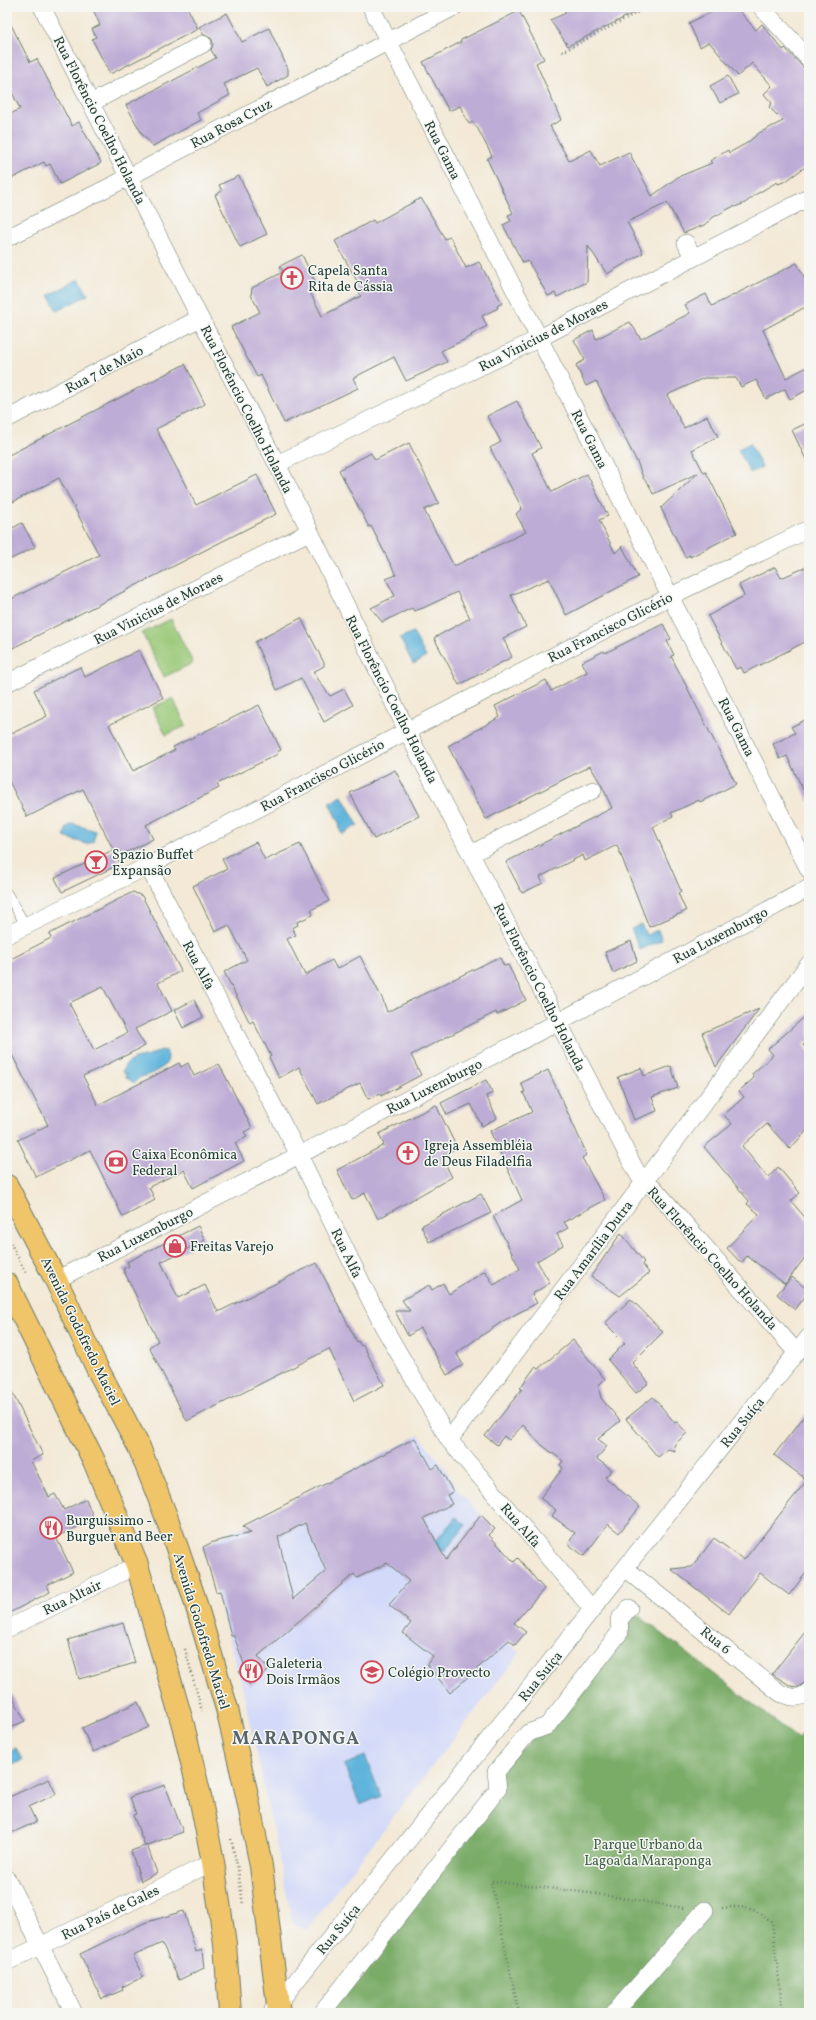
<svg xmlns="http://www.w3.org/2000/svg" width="816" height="2020" viewBox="0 0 816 2020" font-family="Vollkorn,serif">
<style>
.built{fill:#d2d9f9}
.green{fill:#98c776;stroke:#5c8255}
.forest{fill:#7aac67;stroke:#4c744e}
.water{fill:#5fb4dc;stroke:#3f7888}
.building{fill:#bdacd5;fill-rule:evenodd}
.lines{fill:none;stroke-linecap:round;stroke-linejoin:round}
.lane-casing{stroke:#69796d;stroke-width:10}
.street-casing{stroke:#69796d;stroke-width:18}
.primary-casing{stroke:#69796d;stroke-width:24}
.path{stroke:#69796d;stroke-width:2.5;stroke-dasharray:1 3;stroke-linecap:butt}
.lane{stroke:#fff;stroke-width:9}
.street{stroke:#fff;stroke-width:17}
.primary{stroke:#f0c469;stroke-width:22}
.labels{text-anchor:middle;stroke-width:3;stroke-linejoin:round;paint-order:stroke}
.street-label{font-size:14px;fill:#1f3d34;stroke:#f6f6f2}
.poi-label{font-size:14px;fill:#1f3d34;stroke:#f6f6f2;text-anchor:start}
.park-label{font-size:14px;fill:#3d6044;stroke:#f6f6f2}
.district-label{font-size:18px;font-weight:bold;letter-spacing:1px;fill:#56646c;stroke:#f6f6f2}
</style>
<rect width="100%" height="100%" fill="#f6f6f2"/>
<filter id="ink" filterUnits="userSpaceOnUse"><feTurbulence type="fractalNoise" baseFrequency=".025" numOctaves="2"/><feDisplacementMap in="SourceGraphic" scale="8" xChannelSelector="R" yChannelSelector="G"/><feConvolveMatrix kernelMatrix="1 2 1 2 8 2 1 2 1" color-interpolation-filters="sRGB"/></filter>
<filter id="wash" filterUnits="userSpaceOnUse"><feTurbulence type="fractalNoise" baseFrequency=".012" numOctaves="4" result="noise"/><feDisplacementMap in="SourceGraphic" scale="16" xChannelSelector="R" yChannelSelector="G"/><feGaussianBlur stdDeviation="0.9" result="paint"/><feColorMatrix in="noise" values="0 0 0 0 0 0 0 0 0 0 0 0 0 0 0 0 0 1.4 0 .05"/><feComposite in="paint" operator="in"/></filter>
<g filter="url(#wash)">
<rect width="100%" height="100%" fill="#f3e9d6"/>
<!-- built -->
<path class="built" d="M 419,1435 L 445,1468 L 457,1489 L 481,1515 L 434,1581 L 520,1653 L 306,1930 L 293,1924 L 243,1690 L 204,1546 Z"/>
<!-- green -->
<path class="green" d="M 171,619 L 193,663 L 164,677 L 142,633 Z
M 173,698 L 186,726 L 166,735 L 152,708 Z"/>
<!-- forest -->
<path class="forest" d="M 629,1608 L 798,1739 L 809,1726 L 809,2013 L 322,2013 L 498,1789 L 496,1772 L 547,1726 Z"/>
<!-- water -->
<path class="water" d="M 79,279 L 88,295 L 57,311 L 49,295 Z
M 750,443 L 762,467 L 750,473 L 738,449 Z
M 413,632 L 426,657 L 413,664 L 400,638 Z
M 342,796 L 358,825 L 342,834 L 338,827 L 340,825 L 329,803 Z
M 73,824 L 96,831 L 93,842 L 87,844 L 64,837 L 67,827 Z
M 641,924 L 646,935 L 658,930 L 662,940 L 640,950 L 631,929 Z
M 161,1050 L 166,1051 C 175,1066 151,1074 141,1077 C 138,1078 137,1081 134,1083 L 125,1077 L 126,1074 L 122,1072 L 125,1065 L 134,1059 L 149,1056 Z
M 456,1517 L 466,1525 L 444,1552 L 434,1543 Z
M 16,1748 L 23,1760 L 7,1768 L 7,1752 Z
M 365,1756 L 381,1796 L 360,1805 L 344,1765 Z"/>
<g id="blocks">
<!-- building -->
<path class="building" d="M 92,7 L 187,7 L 198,29 L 110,74 L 92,39 L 96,37 L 92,29 L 100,25 Z
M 563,7 L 645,7 L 568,46 L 550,20 L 566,13 Z
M 721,7 L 736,7 L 756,30 L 762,24 L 783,50 L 785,48 L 802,66 L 809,70 L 809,164 L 786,181 L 778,184 L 777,182 L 753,196 L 753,197 L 745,203 L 735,207 L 734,206 L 710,219 L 710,220 L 704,225 L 684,233 L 667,203 L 627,222 L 643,253 L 607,274 L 588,246 L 587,282 L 557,297 L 555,293 L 548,296 L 528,261 L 523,263 L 503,225 L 511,221 L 508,215 L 513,213 L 487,159 L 492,156 L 478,129 L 473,122 L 469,124 L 460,106 L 449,111 L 423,62 L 461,42 L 461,40 L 519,11 L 544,59 L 536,63 L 561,120 L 550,126 L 569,161 L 591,150 L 600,166 L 629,152 L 652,196 L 678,177 L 712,163 L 710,161 L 728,150 L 729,153 L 747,143 L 759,133 L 783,121 L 769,107 L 772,103 L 764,94 L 772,86 L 752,63 L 738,76 L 709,42 L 700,47 L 689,23 Z
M 227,13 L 242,42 L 269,28 L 288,69 L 288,75 L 267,87 L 257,68 L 224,84 L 230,95 L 197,113 L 201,120 L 153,146 L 142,134 L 126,105 L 216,58 L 211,50 L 213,44 L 212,39 L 203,34 L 199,27 Z
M 7,17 L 30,62 L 37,59 L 72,126 L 79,122 L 101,163 L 60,184 L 50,164 L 46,166 L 44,162 L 7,181 L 7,116 L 20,109 L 7,82 Z
M 728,76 L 738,94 L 720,103 L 710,86 Z
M 239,176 L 267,234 L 240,247 L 215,195 L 222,191 L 219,185 Z
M 421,198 L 445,239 L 450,237 L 466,268 L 479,262 L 502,303 L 497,306 L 498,308 L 482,316 L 487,326 L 471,335 L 472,336 L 441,351 L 447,362 L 406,381 L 394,357 L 353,378 L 358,388 L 284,423 L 261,375 L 257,377 L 231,327 L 260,312 L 251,295 L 252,288 L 283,272 L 280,266 L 302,255 L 316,284 L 308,288 L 322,316 L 361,296 L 355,284 L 358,283 L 335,241 L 373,220 L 375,223 Z
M 797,263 L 809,286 L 809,305 L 763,330 L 786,378 L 809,366 L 809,389 L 790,399 L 785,389 L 766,399 L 756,380 L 741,387 L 736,378 L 704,378 L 667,395 L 684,428 L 707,416 L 718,436 L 692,450 L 704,473 L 706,472 L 737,533 L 690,557 L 690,555 L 685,557 L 661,508 L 698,473 L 653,494 L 649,485 L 643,478 L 638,464 L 596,381 L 586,386 L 576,365 L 585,360 L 574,340 L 593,330 L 596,339 L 630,322 L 641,339 L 690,313 L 685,305 L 696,299 L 706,294 L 712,306 Z
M 185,364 L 205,404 L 156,429 L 196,505 L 257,475 L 276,514 L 7,651 L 7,601 L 99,555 L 59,478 L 7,505 L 7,456 Z
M 517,401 L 541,448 L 532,453 L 552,492 L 587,474 L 608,516 L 599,520 L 615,553 L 622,546 L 638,577 L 566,615 L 549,579 L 511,595 L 526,627 L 503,638 L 512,657 L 459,685 L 434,638 L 470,618 L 457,592 L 423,608 L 414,611 L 412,608 L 382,622 L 371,608 L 395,596 L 386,579 L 396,575 L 371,526 L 369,527 L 339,470 L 371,453 L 375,460 L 409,443 L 439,503 L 424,510 L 454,566 L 526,532 L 516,514 L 522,508 L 490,448 L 501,442 L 487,416 Z
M 809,422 L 809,466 L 792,430 Z
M 22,523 L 35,547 L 7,561 L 7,531 Z
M 809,566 L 809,640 L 744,673 L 741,667 L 736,669 L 708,616 L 744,596 L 739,585 L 775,567 L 781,578 Z
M 301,618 L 324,663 L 324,666 L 313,672 L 330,696 L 344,689 L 353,705 L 324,722 L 301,678 L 277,690 L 255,642 Z
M 663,624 L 671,639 L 667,641 L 674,655 L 671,656 L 736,784 L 700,802 L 699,800 L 671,813 L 673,816 L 653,827 L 681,891 L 678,893 L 686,911 L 649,927 L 617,845 L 585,861 L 583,855 L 540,877 L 543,883 L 522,893 L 506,862 L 612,808 L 602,786 L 590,766 L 486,819 L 448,746 L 500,717 L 495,706 L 546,680 L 551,691 L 587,672 L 582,662 L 604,651 L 605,653 Z
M 139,650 L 163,698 L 109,725 L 133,771 L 175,750 L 173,747 L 259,705 L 281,750 L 277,752 L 278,754 L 217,784 L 219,788 L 146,825 L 153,839 L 117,857 L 83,789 L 27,817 L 7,777 L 7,736 L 47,716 L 34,690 L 80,667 L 85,677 Z
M 809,718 L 809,802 L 787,756 L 780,759 L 773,744 L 795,733 L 791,727 Z
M 395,770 L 419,816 L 374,839 L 350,793 Z
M 256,842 L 265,860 L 300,844 L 329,901 L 311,910 L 313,915 L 297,922 L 298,925 L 292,928 L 296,935 L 287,939 L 305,975 L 332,960 L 337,969 L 360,956 L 383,1000 L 387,1012 L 495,959 L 500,958 L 504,966 L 508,965 L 526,1000 L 497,1015 L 496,1012 L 411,1055 L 421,1075 L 381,1096 L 380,1094 L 368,1099 L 360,1083 L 318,1104 L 299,1067 L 279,1078 L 269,1057 L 271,1056 L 253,1021 L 250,1023 L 224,972 L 247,960 L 229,925 L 215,932 L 193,886 L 227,869 L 222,859 Z
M 113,850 L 120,864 L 62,892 L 55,878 Z
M 133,892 L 142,896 L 181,971 L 158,983 L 172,1011 L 135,1029 L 145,1046 L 83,1076 L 98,1105 L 179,1063 L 181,1067 L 188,1063 L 194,1076 L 219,1064 L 252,1128 L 244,1132 L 247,1137 L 235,1143 L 244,1161 L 193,1188 L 184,1170 L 149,1187 L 155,1200 L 123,1217 L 90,1150 L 36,1177 L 18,1140 L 48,1125 L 7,1045 L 7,961 L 51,938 L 49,934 ZM 103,987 L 127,1033 L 94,1050 L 69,1003 Z
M 631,941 L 637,961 L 613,973 L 605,952 Z
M 194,1000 L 203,1017 L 183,1028 L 174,1010 Z
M 759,1009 L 733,1044 L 716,1067 L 702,1033 Z
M 809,1013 L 809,1040 L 803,1045 L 809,1052 L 809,1128 L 790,1149 L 767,1124 L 742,1146 L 768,1178 L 778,1167 L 800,1193 L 791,1201 L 809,1222 L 809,1252 L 785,1284 L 747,1256 L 741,1263 L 727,1248 L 759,1214 L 747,1204 L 749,1201 L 704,1147 L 732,1124 L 724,1115 L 744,1097 L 739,1091 L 754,1078 L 752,1074 L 773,1055 L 768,1049 Z
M 671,1066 L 678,1088 L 652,1097 L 657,1111 L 634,1120 L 618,1077 L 641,1068 L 644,1076 Z
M 548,1070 L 585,1150 L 586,1155 L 582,1158 L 605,1200 L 564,1222 L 568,1228 L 557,1234 L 563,1245 L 537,1261 L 550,1283 L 532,1294 L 537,1303 L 503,1321 L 459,1351 L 457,1354 L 463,1365 L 447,1375 L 420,1328 L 408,1336 L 395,1311 L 410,1311 L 402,1300 L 429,1285 L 432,1290 L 443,1283 L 449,1294 L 485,1271 L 494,1285 L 520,1269 L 493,1216 L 522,1200 L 490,1131 L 532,1112 L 523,1092 L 525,1092 L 521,1083 Z
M 486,1080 L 493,1093 L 486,1096 L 497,1118 L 482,1126 L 471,1104 L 447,1115 L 441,1103 Z
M 436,1105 L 457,1148 L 441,1156 L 452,1177 L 378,1219 L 365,1193 L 352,1200 L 337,1170 L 384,1145 L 379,1134 Z
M 481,1194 L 491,1213 L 429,1242 L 421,1226 Z
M 198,1226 L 205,1240 L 161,1262 L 178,1298 L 205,1285 L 218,1312 L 317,1263 L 357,1342 L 358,1341 L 361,1346 L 363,1345 L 384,1385 L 354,1401 L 329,1349 L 187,1421 L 149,1347 L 158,1341 L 123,1269 L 129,1266 L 127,1262 Z
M 621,1233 L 644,1262 L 642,1264 L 649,1273 L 620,1296 L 591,1276 Z
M 792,1277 L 809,1291 L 795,1310 L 777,1294 Z
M 631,1299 L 663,1332 L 632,1363 L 649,1383 L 636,1393 L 608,1360 L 625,1343 L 605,1323 Z
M 573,1340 L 605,1379 L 598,1386 L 601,1398 L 620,1421 L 598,1439 L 607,1446 L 597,1459 L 612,1470 L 605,1477 L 640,1507 L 619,1533 L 608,1524 L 584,1556 L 568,1544 L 575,1533 L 552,1516 L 556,1510 L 540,1498 L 563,1468 L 560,1465 L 563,1461 L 543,1446 L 523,1425 L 509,1440 L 504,1436 L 497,1445 L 485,1436 L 522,1389 L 520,1388 L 535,1367 L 538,1369 Z
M 7,1382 L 43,1455 L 31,1461 L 49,1497 L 55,1494 L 64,1510 L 86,1499 L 94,1519 L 56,1537 L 73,1572 L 47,1585 L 50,1592 L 7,1614 Z
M 653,1397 L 675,1423 L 677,1422 L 687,1433 L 674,1445 L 675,1451 L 668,1449 L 658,1457 L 626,1419 Z
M 809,1410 L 809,1569 L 789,1595 L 760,1573 L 729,1614 L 671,1569 L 692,1567 L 714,1538 L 744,1560 L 807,1480 L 774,1455 Z
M 415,1438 L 432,1469 L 438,1465 L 453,1492 L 447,1495 L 452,1504 L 424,1518 L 446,1560 L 481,1515 L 495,1529 L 489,1535 L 514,1562 L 518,1558 L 544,1589 L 514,1623 L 526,1632 L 515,1645 L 509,1640 L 450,1693 L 427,1664 L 433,1656 L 403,1633 L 411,1623 L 389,1605 L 409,1581 L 387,1563 L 357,1578 L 354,1574 L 258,1656 L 269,1670 L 251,1686 L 239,1672 L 245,1667 L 234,1636 L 231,1636 L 220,1591 L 216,1592 L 203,1547 L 213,1542 L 251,1533 L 243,1526 ZM 305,1523 L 326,1571 L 293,1599 L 278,1537 Z
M 123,1623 L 135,1663 L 79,1679 L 68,1640 Z
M 809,1627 L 809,1680 L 798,1687 L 791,1686 L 772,1674 Z
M 7,1685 L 25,1721 L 7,1729 Z
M 138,1702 L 149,1727 L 93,1752 L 82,1728 Z
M 49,1779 L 56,1794 L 29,1807 L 36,1822 L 7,1835 L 7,1798 Z
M 165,1785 L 183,1832 L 145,1846 L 133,1815 L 136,1814 L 130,1797 Z
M 147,1845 L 157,1873 L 141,1881 L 131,1851 Z
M 184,1911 L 196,1952 L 202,1950 L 204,1968 L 179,1980 L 162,1943 L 133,1956 L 143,1977 L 122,1987 L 123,1990 L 102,1999 L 80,1954 L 144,1923 Z"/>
</g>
</g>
<g filter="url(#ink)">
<use href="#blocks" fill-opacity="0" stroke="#69796d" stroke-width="1"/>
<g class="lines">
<!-- lane casing -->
<g class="lane-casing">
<path id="lane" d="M 7,893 L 26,926"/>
</g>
<!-- street casing -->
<g class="street-casing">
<path id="street" d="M 42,7 L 200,318 L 277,464 L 419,755 L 635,1169 L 643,1182 L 653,1187 L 797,1353
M 371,7 L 809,870
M 761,7 L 809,59
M 91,103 L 203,44
M 7,238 L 129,177 L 454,7
M 686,243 L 693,258
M 7,419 L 200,318
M 277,464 L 538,339 L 806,199
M 7,683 L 309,532
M 471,854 L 593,790
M 148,866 L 299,1155 L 383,1326 L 449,1440 L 593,1610
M 7,935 L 148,866 L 407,731 L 671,596 L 809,529
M 56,1280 L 558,1022 L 809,888
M 449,1440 L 809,964
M 625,1568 L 780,1693 C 791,1698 800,1700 809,1691
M 7,1629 L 137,1565
M 7,1879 L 74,2013
M 7,1962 L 213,1862
M 273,2010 L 809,1337
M 322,2013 L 498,1789 L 496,1772 L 528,1733 L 547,1726 L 620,1632 L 619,1620 L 629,1608
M 614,2013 L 705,1910"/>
</g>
<!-- primary casing -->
<g class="primary-casing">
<path id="primary" d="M 7,1186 L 56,1280 L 97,1368 L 139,1447 L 166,1516 L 193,1594 L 227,1709 L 247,1795 L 261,1866 L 279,2013
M 7,1284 L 94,1461 L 137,1565 L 183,1725 L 199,1792 L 213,1862 L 225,1944 L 230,2013"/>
</g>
<!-- path -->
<path class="path" d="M 562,52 L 648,7
M 7,1236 L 26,1273
M 185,1649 L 202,1711
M 231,1839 L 238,1869 L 243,1905
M 722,1908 C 746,1905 754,1908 772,1922 L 783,2013
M 519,2013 L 491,1881 L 597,1894 L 684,1908"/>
<!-- lane -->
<use href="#lane" class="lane"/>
<!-- street -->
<use href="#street" class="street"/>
<!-- primary -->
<use href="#primary" class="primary"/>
</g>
</g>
<!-- icons -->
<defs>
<g id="church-ring" transform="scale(1.15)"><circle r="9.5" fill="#f6f6f2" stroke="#d1495b" stroke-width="1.5"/><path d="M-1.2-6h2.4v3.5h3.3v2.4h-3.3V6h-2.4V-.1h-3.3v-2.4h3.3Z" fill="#d1495b"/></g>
<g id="bar-ring" transform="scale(1.15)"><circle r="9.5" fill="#f6f6f2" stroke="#d1495b" stroke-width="1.5"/><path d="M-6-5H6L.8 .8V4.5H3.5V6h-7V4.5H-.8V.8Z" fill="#d1495b"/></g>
<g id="bank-ring" transform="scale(1.15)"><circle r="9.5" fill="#f6f6f2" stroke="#d1495b" stroke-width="1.5"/><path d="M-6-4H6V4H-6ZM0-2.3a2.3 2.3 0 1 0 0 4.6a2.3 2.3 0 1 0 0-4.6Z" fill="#d1495b"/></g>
<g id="shop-ring" transform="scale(1.15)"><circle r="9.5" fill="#f6f6f2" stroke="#d1495b" stroke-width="1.5"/><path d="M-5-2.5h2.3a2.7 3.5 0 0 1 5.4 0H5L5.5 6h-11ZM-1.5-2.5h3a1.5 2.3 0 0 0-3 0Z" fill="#d1495b"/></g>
<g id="restaurant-ring" transform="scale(1.15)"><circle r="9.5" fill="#f6f6f2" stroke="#d1495b" stroke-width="1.5"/><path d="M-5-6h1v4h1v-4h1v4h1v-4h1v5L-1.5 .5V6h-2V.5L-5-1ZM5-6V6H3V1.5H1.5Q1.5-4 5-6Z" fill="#d1495b"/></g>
<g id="school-ring" transform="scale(1.15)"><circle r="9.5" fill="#f6f6f2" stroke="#d1495b" stroke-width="1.5"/><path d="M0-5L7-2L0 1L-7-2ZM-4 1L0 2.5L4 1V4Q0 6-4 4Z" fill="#d1495b"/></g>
</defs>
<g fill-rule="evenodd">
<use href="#church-ring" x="292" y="278"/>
<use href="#bar-ring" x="96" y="862"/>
<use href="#church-ring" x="408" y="1153"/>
<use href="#bank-ring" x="116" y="1162"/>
<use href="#shop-ring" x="175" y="1246"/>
<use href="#restaurant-ring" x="51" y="1528"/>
<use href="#restaurant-ring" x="251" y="1671"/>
<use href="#school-ring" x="372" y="1672"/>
</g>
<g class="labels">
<!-- street labels -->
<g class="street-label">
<text transform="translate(100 120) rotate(63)" y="5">Rua Florêncio Coelho Holanda</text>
<text transform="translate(231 123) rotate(-28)" y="5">Rua Rosa Cruz</text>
<text transform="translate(443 150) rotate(63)" y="5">Rua Gama</text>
<text transform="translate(543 335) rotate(-27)" y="5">Rua Vinicius de Moraes</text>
<text transform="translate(104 369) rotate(-28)" y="5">Rua 7 de Maio</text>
<text transform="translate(247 409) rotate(63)" y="5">Rua Florêncio Coelho Holanda</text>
<text transform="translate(590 439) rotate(63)" y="5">Rua Gama</text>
<text transform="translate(158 608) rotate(-27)" y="5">Rua Vinicius de Moraes</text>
<text transform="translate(610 627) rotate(-27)" y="5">Rua Francisco Glicério</text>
<text transform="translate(392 699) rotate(63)" y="5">Rua Florêncio Coelho Holanda</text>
<text transform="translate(737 727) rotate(63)" y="5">Rua Gama</text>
<text transform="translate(322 775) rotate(-28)" y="5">Rua Francisco Glicério</text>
<text transform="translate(720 935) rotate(-28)" y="5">Rua Luxemburgo</text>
<text transform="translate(199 965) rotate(62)" y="5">Rua Alfa</text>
<text transform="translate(540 987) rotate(63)" y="5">Rua Florêncio Coelho Holanda</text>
<text transform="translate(434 1086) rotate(-27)" y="5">Rua Luxemburgo</text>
<text transform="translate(145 1234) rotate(-27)" y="5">Rua Luxemburgo</text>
<text transform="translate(593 1250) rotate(-53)" y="5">Rua Amarília Dutra</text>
<text transform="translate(347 1253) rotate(64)" y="5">Rua Alfa</text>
<text transform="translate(713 1258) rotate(48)" y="5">Rua Florêncio Coelho Holanda</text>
<text transform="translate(81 1331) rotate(64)" y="5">Avenida Godofredo Maciel</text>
<text transform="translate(742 1422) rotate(-51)" y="5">Rua Suíça</text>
<text transform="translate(521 1525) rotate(49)" y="5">Rua Alfa</text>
<text transform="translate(72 1597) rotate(-26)" y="5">Rua Altair</text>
<text transform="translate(202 1631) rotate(73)" y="5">Avenida Godofredo Maciel</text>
<text transform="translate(716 1640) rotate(39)" y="5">Rua 6</text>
<text transform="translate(540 1676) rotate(-51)" y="5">Rua Suíça</text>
<text transform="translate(110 1912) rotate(-26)" y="5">Rua País de Gales</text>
<text transform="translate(338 1929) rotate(-51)" y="5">Rua Suíça</text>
</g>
<!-- poi labels -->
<g class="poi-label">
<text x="308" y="275">Capela Santa<tspan x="308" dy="16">Rita de Cássia</tspan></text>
<text x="112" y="859">Spazio Buffet<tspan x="112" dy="16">Expansão</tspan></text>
<text x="424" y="1150">Igreja Assembléia<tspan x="424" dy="16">de Deus Filadelfia</tspan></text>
<text x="132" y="1159">Caixa Econômica<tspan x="132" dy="16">Federal</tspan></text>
<text x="190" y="1251">Freitas Varejo</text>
<text x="66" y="1525">Burguíssimo -<tspan x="66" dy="16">Burguer and Beer</tspan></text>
<text x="266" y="1668">Galeteria<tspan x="266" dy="16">Dois Irmãos</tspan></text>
<text x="388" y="1677">Colégio Provecto</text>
</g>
<!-- park labels -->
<g class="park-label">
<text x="648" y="1849">Parque Urbano da<tspan x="648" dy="16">Lagoa da Maraponga</tspan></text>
</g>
<!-- district labels -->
<g class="district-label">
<text x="296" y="1744">MARAPONGA</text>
</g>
</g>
<!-- margin -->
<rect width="816" height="2020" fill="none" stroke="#f6f6f2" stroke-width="24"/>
</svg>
